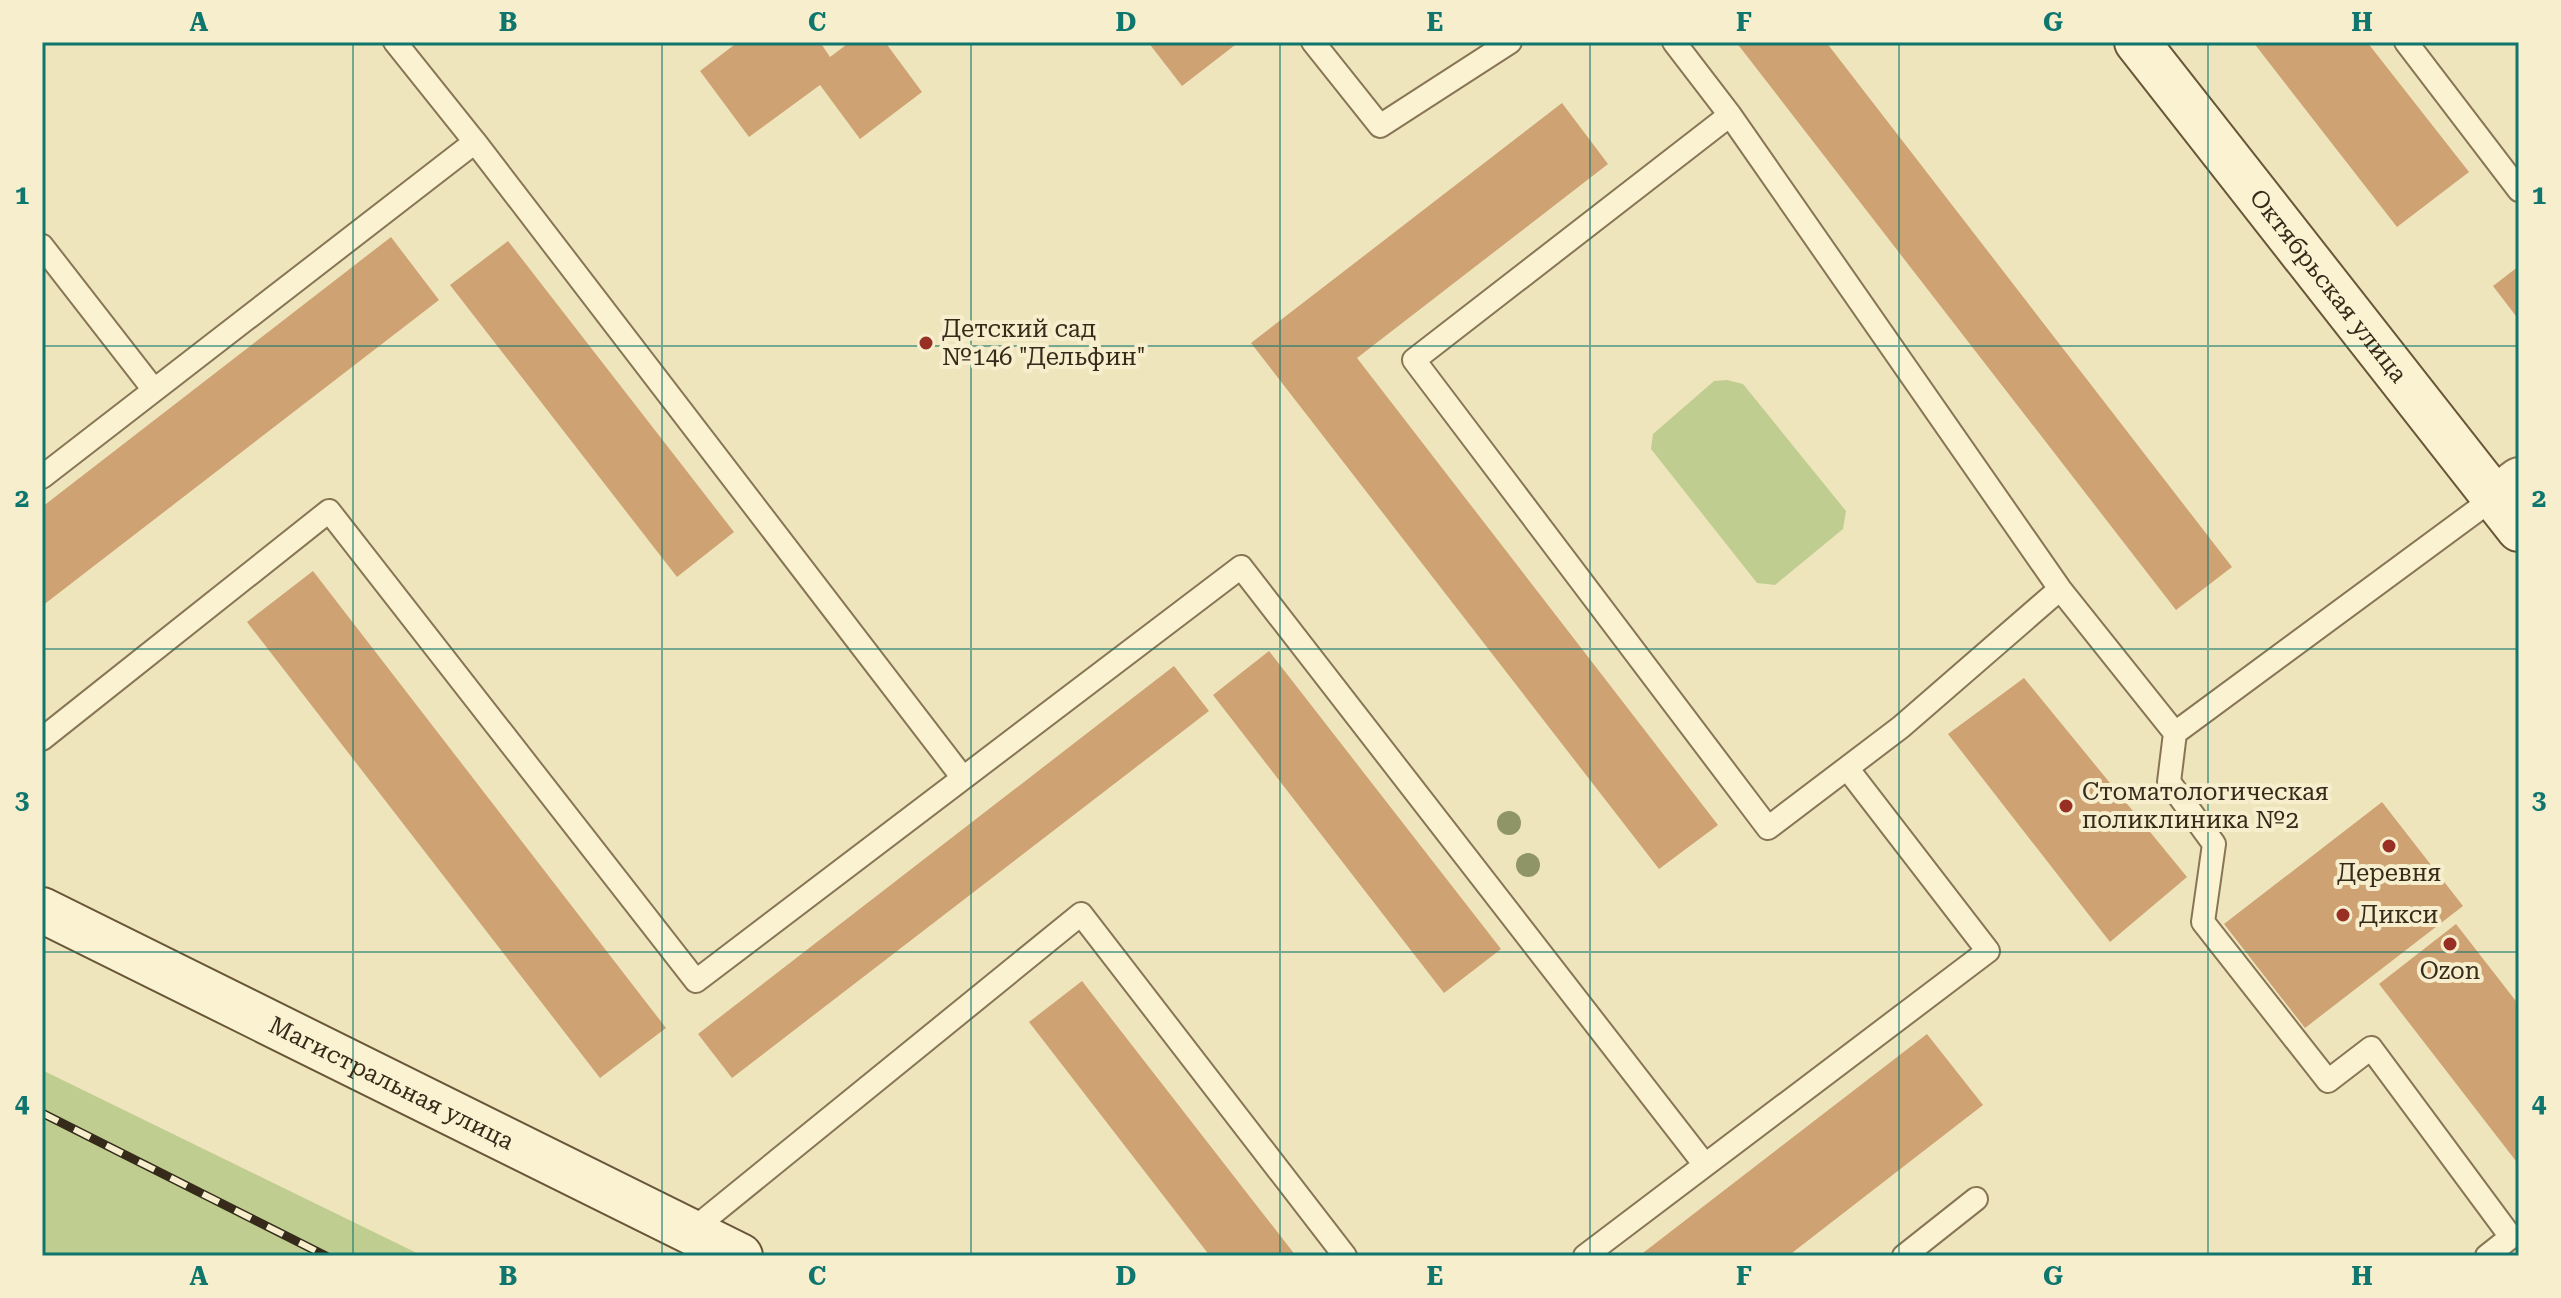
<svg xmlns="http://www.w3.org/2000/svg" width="2561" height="1298" viewBox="0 0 2561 1298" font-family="'Roboto Serif',serif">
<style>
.green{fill:#c0cd91}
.building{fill:#cea272}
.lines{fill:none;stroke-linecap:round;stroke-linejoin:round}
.lane-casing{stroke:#877556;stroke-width:26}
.street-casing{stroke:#877556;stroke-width:46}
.secondary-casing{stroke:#695639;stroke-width:48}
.path{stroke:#877556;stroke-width:5;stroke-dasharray:6 4;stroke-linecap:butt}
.lane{stroke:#faf2d0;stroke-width:22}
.street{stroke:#faf2d0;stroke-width:42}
.secondary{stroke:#faf2d0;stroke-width:44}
.rail-casing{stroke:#362b1b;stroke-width:9}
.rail{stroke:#f6eecd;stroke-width:6;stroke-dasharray:18;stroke-linecap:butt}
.tree{fill:#8f9567}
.grid{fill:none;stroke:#0f766e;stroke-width:2;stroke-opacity:0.55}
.poi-dot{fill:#982f24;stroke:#f6eecd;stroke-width:3}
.labels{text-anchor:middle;stroke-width:8;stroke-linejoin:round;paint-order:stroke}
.street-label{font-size:24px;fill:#362b1b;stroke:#f6eecd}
.poi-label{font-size:24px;fill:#362b1b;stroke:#f6eecd;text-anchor:start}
.neatline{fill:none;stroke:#0f766e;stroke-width:3}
.grid-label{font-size:26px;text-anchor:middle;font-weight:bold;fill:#0f766e}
</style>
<rect width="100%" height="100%" fill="#efe5bd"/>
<!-- green -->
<path class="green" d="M 1727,380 L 1743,384 L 1846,511 L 1843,529 L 1775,585 L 1757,583 L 1651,449 L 1653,434 L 1714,381 Z
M 42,1070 L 423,1256 L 42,1256 Z"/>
<!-- building -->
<path class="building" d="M 738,42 L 820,42 L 830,57 L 850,42 L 885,42 L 922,92 L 860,139 L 820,85 L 749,137 L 700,71 Z
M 1148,42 L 1239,42 L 1182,86 Z
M 1736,42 L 1826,42 L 2232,567 L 2176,610 Z
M 2253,42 L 2367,42 L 2469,172 L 2397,227 Z
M 1562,103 L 1608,164 L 1357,358 L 1718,825 L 1659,869 L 1251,343 Z
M 391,237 L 439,300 L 42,606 L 42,507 Z
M 508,241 L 734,532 L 677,577 L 450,285 Z
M 2519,266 L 2519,320 L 2493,286 Z
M 313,571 L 666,1028 L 600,1078 L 247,622 Z
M 1269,651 L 1501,949 L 1444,993 L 1213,695 Z
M 1174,666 L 1209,711 L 732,1078 L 698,1034 Z
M 2024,678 L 2187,877 L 2110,942 L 1948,734 Z
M 2382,802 L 2463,906 L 2305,1028 L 2224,924 Z
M 2456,924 L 2519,1005 L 2519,1165 L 2379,984 Z
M 1082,981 L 1296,1256 L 1210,1256 L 1029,1022 Z
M 1927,1034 L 1983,1105 L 1788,1256 L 1639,1256 Z"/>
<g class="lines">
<!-- lane casing -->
<g class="lane-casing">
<path id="lane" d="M 395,42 L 475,142
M 1313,42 L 1380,126 L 1510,42
M 1674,42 L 1730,115 L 2060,589 L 2175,733 L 2495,497
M 2406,42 L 2519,190
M 1730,115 L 1414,360 L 1768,828 L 1901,727 L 2060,589
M 42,246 L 154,390
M 42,477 L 475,142 L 963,778
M 2175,733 L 2169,782 L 2214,844 L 2203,922 L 2328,1081 L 2371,1048 L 2511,1237 L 2487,1256
M 42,739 L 329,511 L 696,981 L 1241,567 L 1705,1165
M 691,1231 L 1081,914 L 1345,1256
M 1585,1256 L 1988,951 L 1847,768
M 1904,1256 L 1976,1199"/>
</g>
<!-- street casing -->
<g class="street-casing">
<path id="street" d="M 2495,497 L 2519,479"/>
</g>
<!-- secondary casing -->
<g class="secondary-casing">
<g id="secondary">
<path id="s1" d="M 2137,42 L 2519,529"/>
<path id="s2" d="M 42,910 L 740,1256"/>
</g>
</g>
<!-- path -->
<path class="path" d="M 2518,416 L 2519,417"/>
<!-- lane -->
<use href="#lane" class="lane"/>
<!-- street -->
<use href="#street" class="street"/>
<!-- secondary -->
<use href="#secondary" class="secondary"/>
<!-- rail casing -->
<g class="rail-casing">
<path id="rail" d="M 42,1113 L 326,1256"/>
</g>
<!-- rail -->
<use href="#rail" class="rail"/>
</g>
<!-- trees -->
<g class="tree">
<circle cx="1509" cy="823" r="12"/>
<circle cx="1528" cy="865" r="12"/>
</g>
<!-- grid -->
<path class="grid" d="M 353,42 L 353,1256M 662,42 L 662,1256M 971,42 L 971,1256M 1280,42 L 1280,1256M 1590,42 L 1590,1256M 1899,42 L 1899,1256M 2208,42 L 2208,1256M 42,346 L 2519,346M 42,649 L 2519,649M 42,952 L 2519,952"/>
<!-- markers -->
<g class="poi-dot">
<circle cx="926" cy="343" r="8"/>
<circle cx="2066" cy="806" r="8"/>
<circle cx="2389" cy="846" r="8"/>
<circle cx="2343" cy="915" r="8"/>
<circle cx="2450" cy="944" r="8"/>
</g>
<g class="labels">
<!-- street labels -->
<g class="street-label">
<text dy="8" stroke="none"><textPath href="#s1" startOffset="310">Октябрьская улица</textPath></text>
<text dy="8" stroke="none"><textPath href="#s2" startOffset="390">Магистральная улица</textPath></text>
</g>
<!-- poi labels -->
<g class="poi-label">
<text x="942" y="337">Детский сад<tspan x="942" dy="28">№146 "Дельфин"</tspan></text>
<text x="2082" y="800">Стоматологическая<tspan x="2082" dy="28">поликлиника №2</tspan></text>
<text x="2389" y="881" text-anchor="middle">Деревня</text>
<text x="2359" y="923">Дикси</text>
<text x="2450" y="979" text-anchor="middle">Ozon</text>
</g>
</g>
<!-- border -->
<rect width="2561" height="1298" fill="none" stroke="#f6eecd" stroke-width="88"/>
<rect x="44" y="44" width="2473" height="1210" class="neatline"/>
<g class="grid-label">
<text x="199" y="31">A</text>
<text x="508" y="31">B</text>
<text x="817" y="31">C</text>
<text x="1126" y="31">D</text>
<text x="1435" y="31">E</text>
<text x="1744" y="31">F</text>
<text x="2053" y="31">G</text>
<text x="2362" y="31">H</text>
<text x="22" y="204">1</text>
<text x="2539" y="204">1</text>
<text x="22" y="507">2</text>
<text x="2539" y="507">2</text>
<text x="22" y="809">3</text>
<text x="2539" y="809">3</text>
<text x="22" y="1112">4</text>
<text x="2539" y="1112">4</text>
<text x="199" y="1285">A</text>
<text x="508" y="1285">B</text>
<text x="817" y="1285">C</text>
<text x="1126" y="1285">D</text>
<text x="1435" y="1285">E</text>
<text x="1744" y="1285">F</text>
<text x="2053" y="1285">G</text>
<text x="2362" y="1285">H</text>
</g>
</svg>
